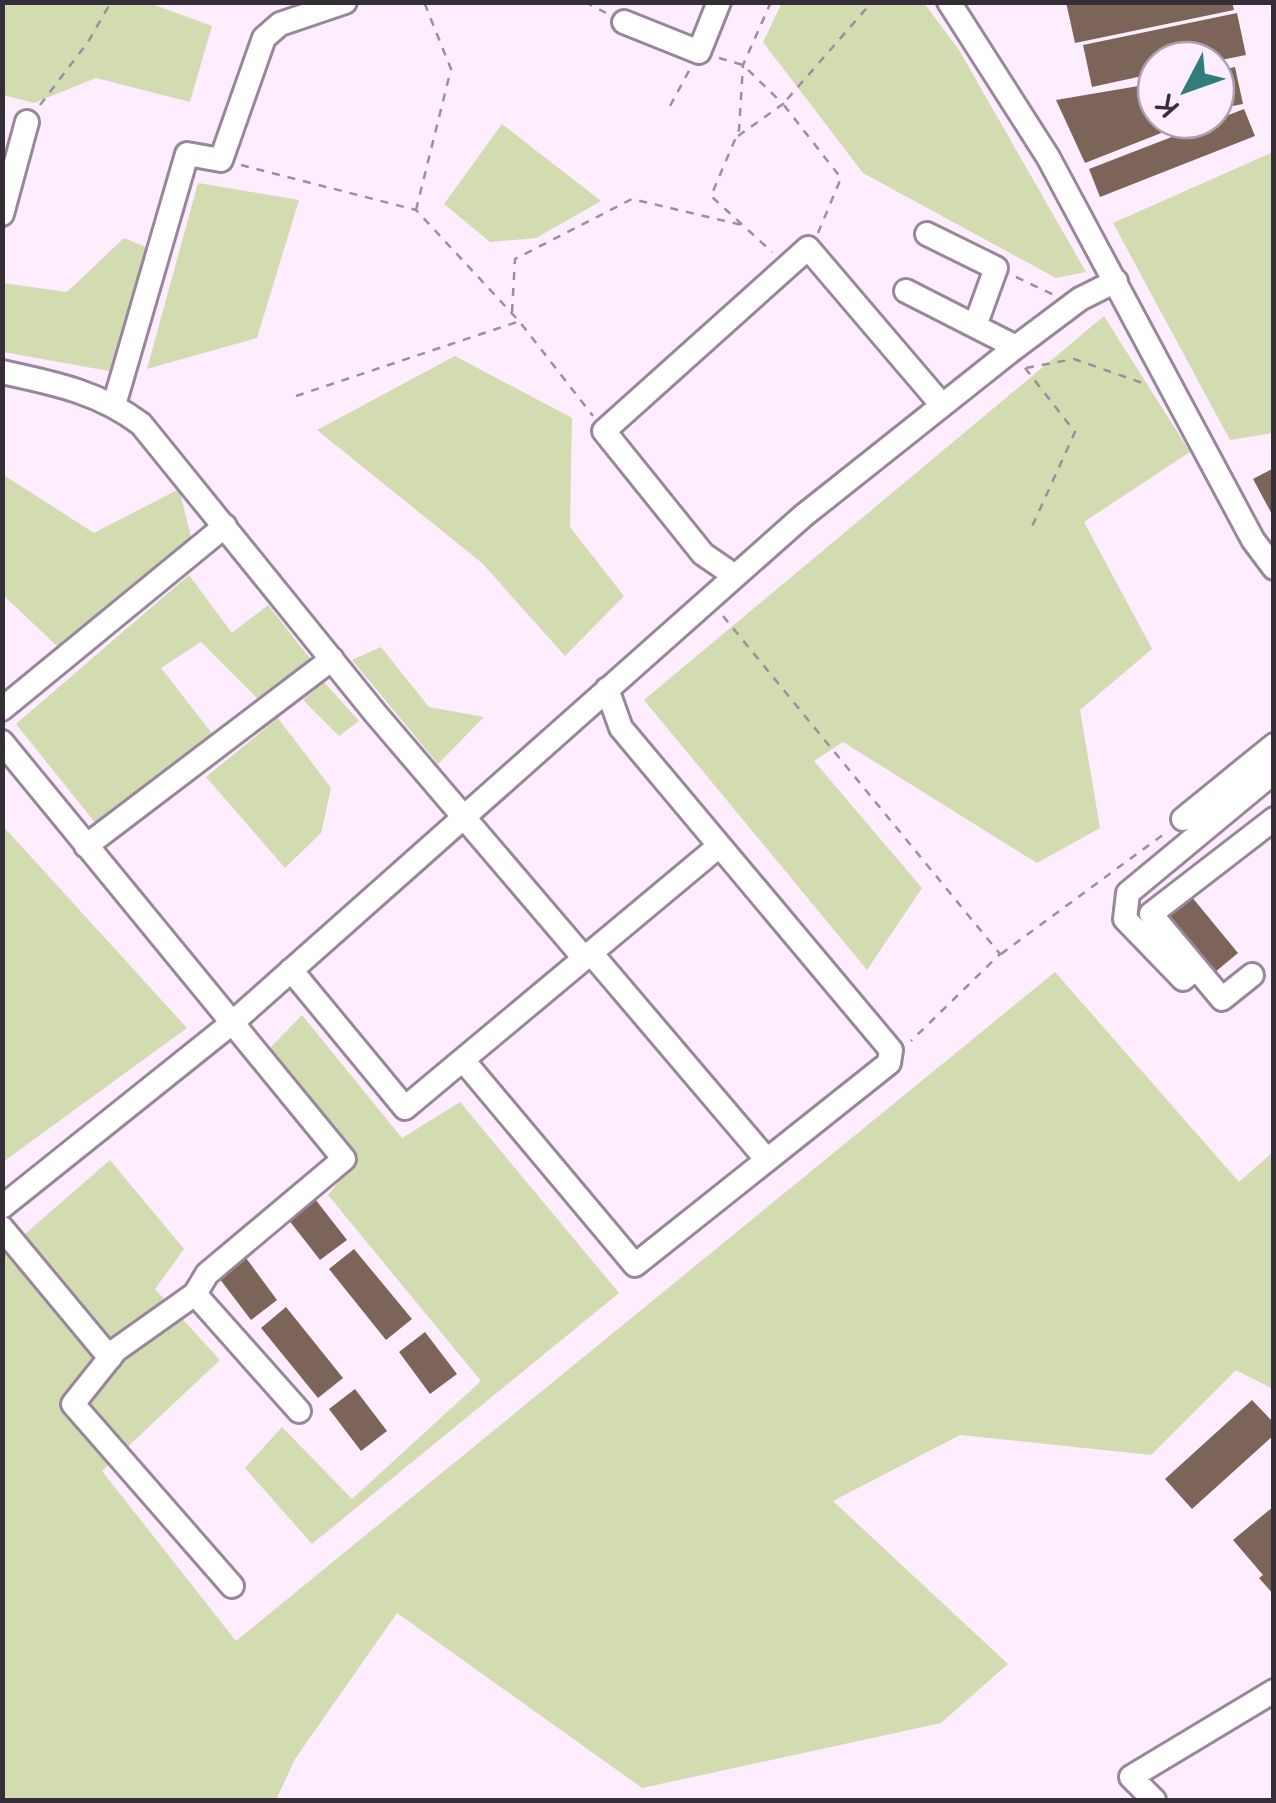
<svg xmlns="http://www.w3.org/2000/svg" width="1276" height="1803" viewBox="0 0 1276 1803" font-family="'Varela Round',sans-serif">
<style>
.green{fill:#d3dbb1}
.building{fill:#7d6458}
.lines{fill:none;stroke-linecap:round;stroke-linejoin:round}
.minor-casing{stroke:#99869a;stroke-width:28}
.path{stroke:#9b8f9c;stroke-width:2.5;stroke-dasharray:8 8;stroke-linecap:butt}
.minor{stroke:#fff;stroke-width:22}
</style>
<rect width="100%" height="100%" fill="#feedff"/>
<!-- green -->
<path class="green" d="M 3,2 L 149,3 L 212,26 L 190,102 L 96,78 L 34,103 L 3,95 Z
M 782,3 L 924,3 L 959,50 L 1086,272 L 1056,278 L 863,173 L 763,42 Z
M 502,124 L 601,201 L 536,238 L 490,242 L 444,204 Z
M 1273,152 L 1273,433 L 1230,440 L 1113,223 Z
M 198,183 L 299,200 L 257,338 L 147,369 Z
M 124,238 L 146,247 L 109,371 L 3,352 L 3,283 L 67,292 Z
M 1104,316 L 1190,452 L 1084,522 L 1152,649 L 1080,710 L 1100,828 L 1037,863 L 843,742 L 814,761 L 922,888 L 867,970 L 644,700 Z
M 455,356 L 572,418 L 570,527 L 624,596 L 565,656 L 482,563 L 317,430 Z
M 2,474 L 94,533 L 179,489 L 191,537 L 57,646 L 3,595 Z
M 189,575 L 232,633 L 268,605 L 313,662 L 258,699 L 201,642 L 161,668 L 214,736 L 96,824 L 16,724 Z
M 381,647 L 429,707 L 484,717 L 438,764 L 352,660 Z
M 324,682 L 359,721 L 339,736 L 303,700 Z
M 278,718 L 331,788 L 321,833 L 285,868 L 206,777 Z
M 2,825 L 187,1028 L 3,1162 L 2,1162 Z
M 1055,972 L 1239,1182 L 1273,1152 L 1273,1389 L 1236,1370 L 1151,1455 L 960,1435 L 833,1501 L 1008,1664 L 941,1723 L 642,1788 L 397,1613 L 295,1759 L 276,1800 L 3,1800 L 2,1254 L 110,1160 L 184,1249 L 155,1289 L 220,1360 L 102,1471 L 236,1641 Z
M 302,1015 L 402,1138 L 460,1102 L 619,1293 L 312,1544 L 245,1468 L 282,1427 L 352,1499 L 481,1381 L 328,1195 L 355,1162 L 267,1051 Z"/>
<!-- building -->
<path class="building" d="M 1066,2 L 1232,2 L 1234,10 L 1075,43 Z
M 1237,13 L 1246,55 L 1216,61 L 1156,60 L 1156,73 L 1092,87 L 1083,45 Z
M 1235,67 L 1243,104 L 1216,109 L 1216,71 Z
M 1156,83 L 1156,120 L 1178,120 L 1179,126 L 1085,163 L 1056,100 Z
M 1244,109 L 1255,136 L 1100,197 L 1089,169 Z
M 1274,468 L 1274,518 L 1253,479 Z
M 1191,896 L 1238,953 L 1214,973 L 1167,916 Z
M 315,1199 L 347,1240 L 320,1260 L 288,1219 Z
M 354,1249 L 412,1319 L 386,1340 L 329,1269 Z
M 246,1258 L 277,1300 L 251,1320 L 219,1278 Z
M 286,1307 L 343,1378 L 318,1398 L 261,1328 Z
M 425,1332 L 457,1374 L 430,1394 L 399,1352 Z
M 355,1389 L 387,1431 L 361,1451 L 329,1409 Z
M 1252,1400 L 1274,1423 L 1274,1435 L 1192,1509 L 1165,1479 Z
M 1274,1506 L 1274,1595 L 1259,1578 L 1263,1575 L 1233,1540 Z"/>
<g class="lines">
<!-- minor casing -->
<g class="minor-casing">
<path id="minor" d="M 949,2 L 1048,157 L 1253,540 L 1274,568
M 624,22 L 699,52 L 719,2
M 2,214 L 27,122
M 927,234 L 996,268 L 975,326
M 906,291 L 1016,347
M 2,372 C 53,383 99,392 141,424 L 375,713 L 584,958
M 114,405 L 187,154 L 221,160 L 264,38 L 280,24 L 345,2
M 735,576 L 703,554 L 604,431 L 808,248 L 941,404
M 2,709 L 225,526
M 2,742 L 344,1159 L 207,1274 L 195,1294 L 299,1411
M 1183,819 L 1274,745
M 86,846 L 332,659
M 591,953 L 767,1160
M 1196,968 L 1183,979 L 1125,919 L 1128,893 L 1274,772
M 291,970 L 405,1108 L 719,846
M 1252,975 L 1222,999 L 1151,914 L 1274,819
M 463,1060 L 635,1265 L 889,1063 L 891,1050 L 621,728 L 607,689
M 2,1207 L 232,1023 L 803,516 L 1012,350 L 1080,299 L 1116,281
M 2,1228 L 110,1358
M 195,1294 L 116,1350 L 73,1404 L 232,1586
M 1154,1800 L 1131,1777 L 1274,1691"/>
</g>
<!-- path -->
<path class="path" d="M 585,2 L 606,13
M 771,2 L 743,65 L 739,130 L 711,196 L 772,252
M 719,58 L 743,65 L 783,104 L 738,136
M 40,105 L 88,42 L 111,2
M 670,106 L 691,67
M 241,165 L 416,210 L 519,321 L 593,416
M 416,210 L 451,69 L 424,2
M 818,233 L 841,178 L 783,104 L 872,2
M 1016,277 L 1054,295
M 512,312 L 515,259 L 632,199 L 742,225
M 1025,368 L 1075,432 L 1030,531
M 1026,368 L 1074,359 L 1148,385
M 296,396 L 517,322
M 723,616 L 1000,954 L 911,1041
M 1001,954 L 1168,831"/>
<!-- minor -->
<use href="#minor" class="minor"/>
</g>
<!-- border -->
<rect width="1276" height="1803" fill="none" stroke="#362e37" stroke-width="10"/>
<!-- north arrow -->
<g transform="translate(1186 90) rotate(229)"><circle r="48" fill="#feedff" stroke="#aea1af" stroke-width="2.5"/>
<path d="M0-8L18 38L0 25L-18 38Z" fill="#337c7c"/>
<text y="-15" font-size="28" font-weight="bold" text-anchor="middle" fill="#362e37">K</text>
</g>
</svg>
